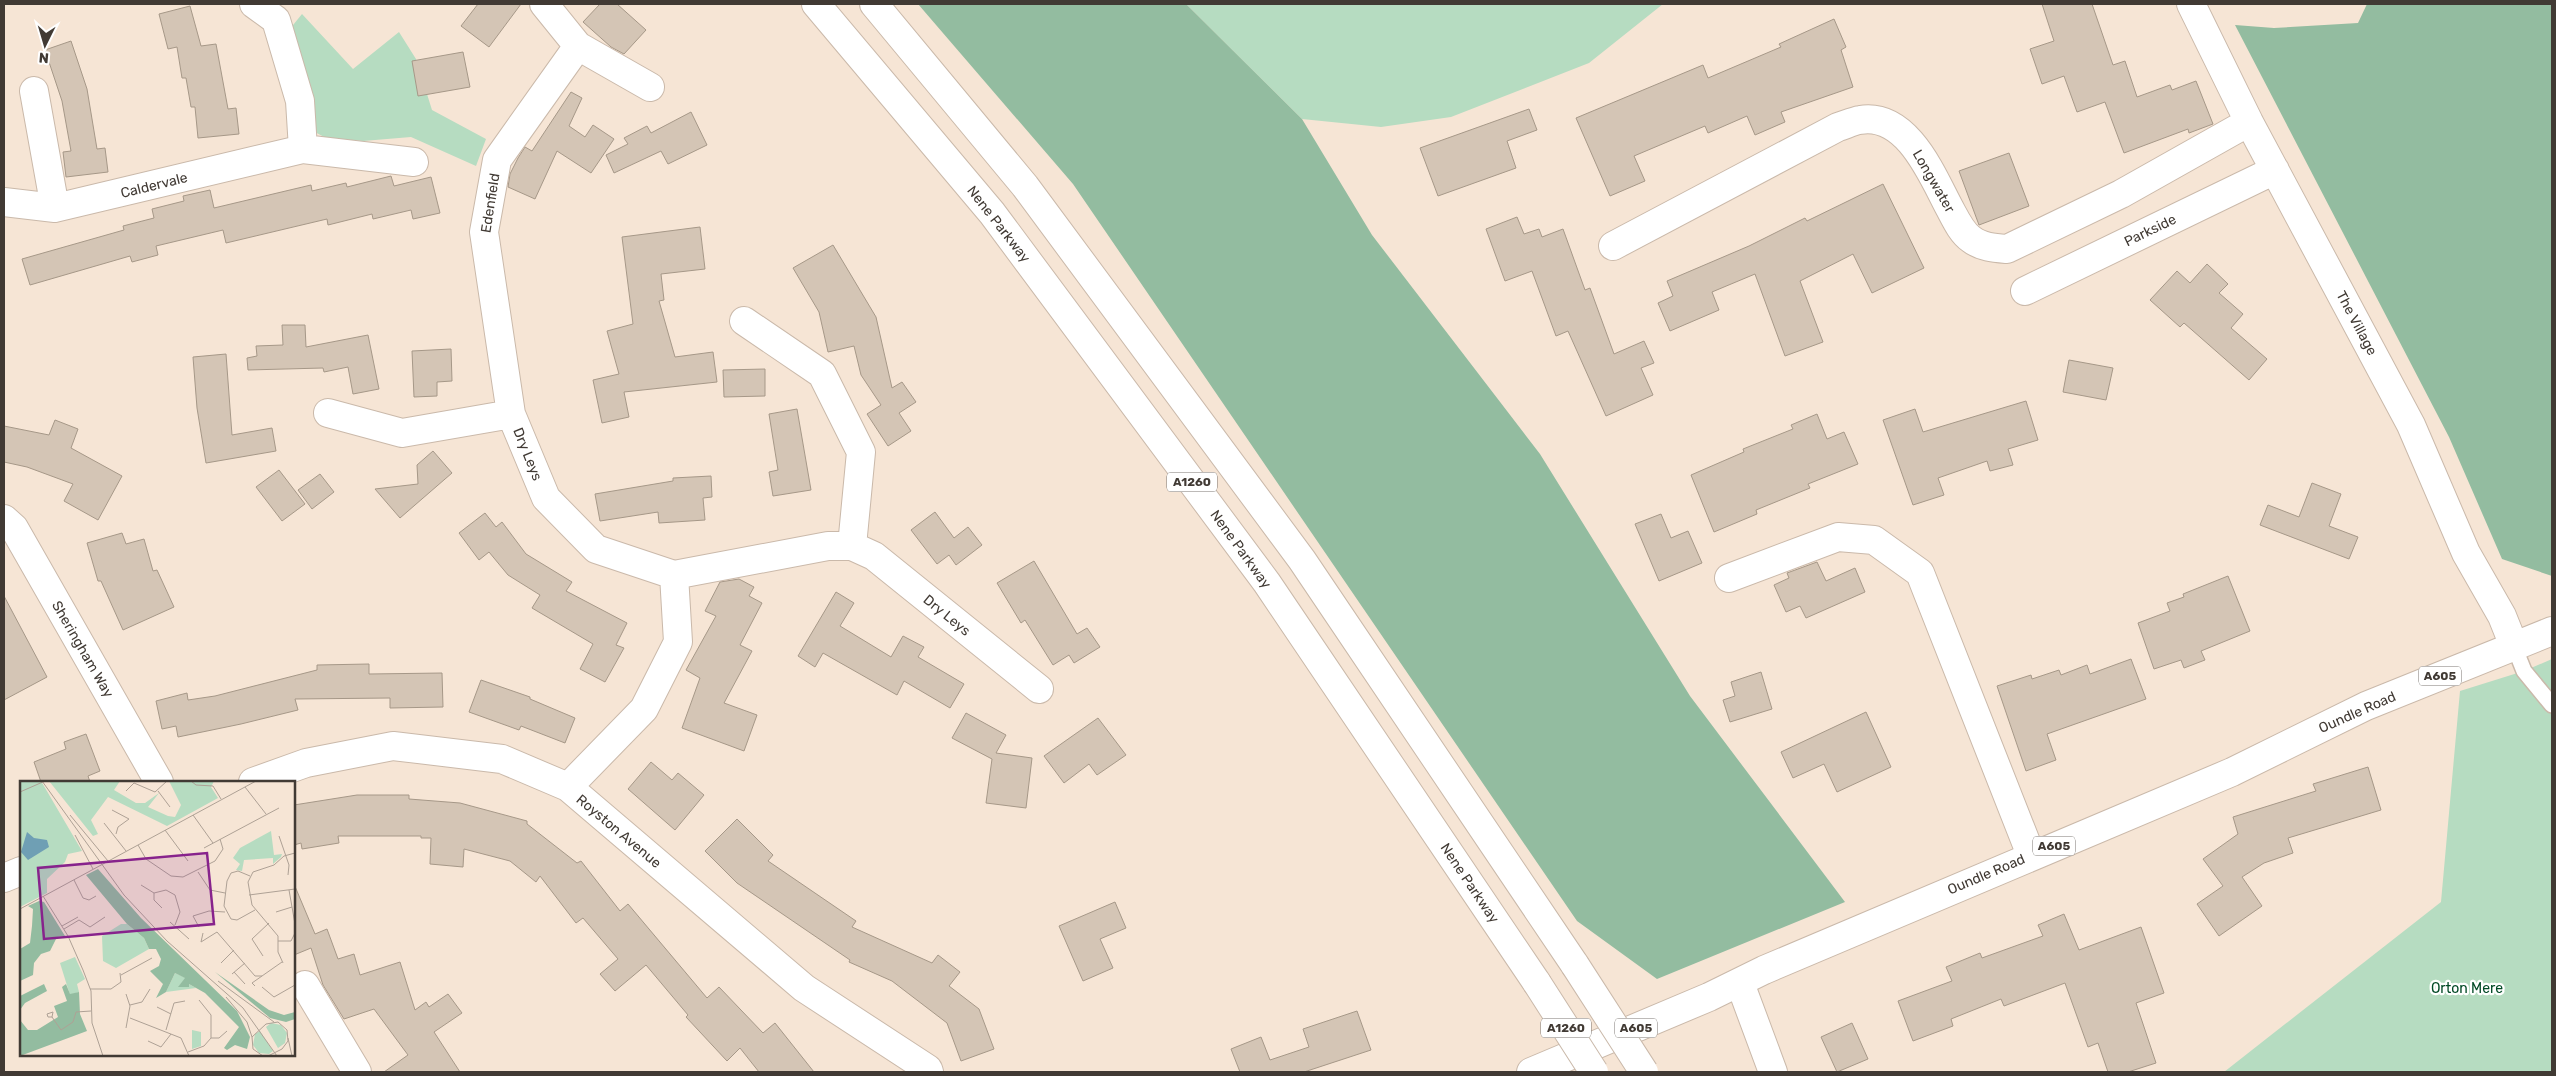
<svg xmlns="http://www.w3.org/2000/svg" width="2556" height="1076" viewBox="0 0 2556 1076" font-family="Rubik,sans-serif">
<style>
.green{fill:#b6dcc1}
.forest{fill:#93bca0}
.building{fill:#d4c5b5;stroke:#a69888}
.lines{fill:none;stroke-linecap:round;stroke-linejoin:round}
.service-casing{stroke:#cab9aa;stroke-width:18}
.minor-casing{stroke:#cab9aa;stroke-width:30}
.primary-casing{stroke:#cab9aa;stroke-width:30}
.trunk-casing{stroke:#cab9aa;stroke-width:30}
.service{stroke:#fff;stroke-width:15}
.minor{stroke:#fff;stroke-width:28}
.primary{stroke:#fff;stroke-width:28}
.trunk{stroke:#fff;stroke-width:28}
.trunk-bridge-casing{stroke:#cab9aa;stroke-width:30;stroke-linecap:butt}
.trunk-bridge{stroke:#fff;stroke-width:28}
.labels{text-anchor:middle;stroke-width:4.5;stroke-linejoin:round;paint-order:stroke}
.shield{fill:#fff;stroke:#7a7571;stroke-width:1}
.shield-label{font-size:12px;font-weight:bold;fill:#413a34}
.street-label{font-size:14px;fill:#413a34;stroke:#fff}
.park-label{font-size:14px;fill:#004925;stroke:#fff}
.inset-road{fill:none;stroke:#aea195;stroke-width:1}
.view{fill:#87238c;fill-opacity:0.15;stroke:#87238c;stroke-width:2.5}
.inset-edge{fill:none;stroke:#413a34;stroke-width:2.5}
</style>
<rect width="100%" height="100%" fill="#f6e5d5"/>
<!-- green -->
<path class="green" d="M 1186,4 L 1663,4 L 1589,63 L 1451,117 L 1381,127 L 1302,119 Z
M 302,14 L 353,69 L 399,32 L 416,59 L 432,110 L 486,139 L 476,166 L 411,137 L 363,141 L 326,138 L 313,131 L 289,30 Z
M 2552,659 L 2552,1072 L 2224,1072 L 2441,902 L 2460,691 L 2524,671 Z"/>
<!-- forest -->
<path class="forest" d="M 918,4 L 1186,4 L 1302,119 L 1372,235 L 1540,454 L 1690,696 L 1845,902 L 1657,979 L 1577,921 L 1073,184 Z
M 2367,4 L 2552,4 L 2552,576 L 2502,559 L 2449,437 L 2235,25 L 2274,28 L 2358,23 Z"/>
<!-- building -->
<path class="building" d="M 478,4 L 521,4 L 489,47 L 461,26 Z
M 600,4 L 617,4 L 646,30 L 624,54 L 611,47 L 583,22 Z
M 2042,4 L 2092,4 L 2113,65 L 2125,61 L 2137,97 L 2170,85 L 2172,90 L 2196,81 L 2213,124 L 2189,133 L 2188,129 L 2124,153 L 2105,102 L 2077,112 L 2064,76 L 2042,84 L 2030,49 L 2054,41 Z
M 190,6 L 201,46 L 216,44 L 228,109 L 236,108 L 239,134 L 198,138 L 195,107 L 191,107 L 186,78 L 182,78 L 177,47 L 168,49 L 159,14 Z
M 1834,19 L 1846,47 L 1841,50 L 1853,87 L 1781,112 L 1785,122 L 1755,135 L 1747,116 L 1708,133 L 1705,126 L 1634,156 L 1645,181 L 1610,196 L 1576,118 L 1703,65 L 1708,78 L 1781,47 L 1779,44 Z
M 71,41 L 87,89 L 97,149 L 105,148 L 108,172 L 66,177 L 63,152 L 71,151 L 62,101 L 45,50 Z
M 463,52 L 470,87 L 418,96 L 412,61 Z
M 571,92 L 582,98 L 569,126 L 585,137 L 593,125 L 614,139 L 591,173 L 557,151 L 535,199 L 508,187 L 510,174 L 518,158 L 525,147 L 532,151 Z
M 1529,109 L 1537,130 L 1507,141 L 1516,168 L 1438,196 L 1420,148 Z
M 691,112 L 707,145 L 668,164 L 661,151 L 614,173 L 606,155 L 628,144 L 624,138 L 647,126 L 651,133 Z
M 2009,153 L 2029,206 L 1979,225 L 1959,171 Z
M 391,176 L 394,186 L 431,177 L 440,213 L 413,219 L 411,210 L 373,219 L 372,214 L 328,225 L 327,219 L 226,243 L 223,230 L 156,246 L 158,255 L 132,262 L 130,256 L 30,285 L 22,259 L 124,230 L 123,226 L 154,218 L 152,209 L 184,201 L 183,196 L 210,190 L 214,208 L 311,185 L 312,191 L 346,183 L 347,187 Z
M 1883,184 L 1924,268 L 1872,293 L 1853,254 L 1800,281 L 1823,342 L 1785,356 L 1755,274 L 1712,292 L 1719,310 L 1670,331 L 1658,303 L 1673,296 L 1667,281 L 1749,246 L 1805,218 L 1807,221 Z
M 1517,217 L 1524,234 L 1539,229 L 1542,237 L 1563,229 L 1585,290 L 1590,288 L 1614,354 L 1644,341 L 1654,363 L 1641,368 L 1653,395 L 1606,416 L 1568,331 L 1556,336 L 1532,271 L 1505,281 L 1486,229 Z
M 700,227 L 705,269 L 661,274 L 664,300 L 659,301 L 675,357 L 713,352 L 717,382 L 624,392 L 629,417 L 602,423 L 593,380 L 619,374 L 607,331 L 633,324 L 622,237 Z
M 833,245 L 876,317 L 892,388 L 902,382 L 916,402 L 899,413 L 911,431 L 888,446 L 867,414 L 881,405 L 861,375 L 854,346 L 828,352 L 819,312 L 793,268 Z
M 2207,264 L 2228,284 L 2219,293 L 2243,314 L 2231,328 L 2267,359 L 2249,380 L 2184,323 L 2180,327 L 2150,300 L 2177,271 L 2190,283 Z
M 282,325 L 305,325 L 306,347 L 368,335 L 379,389 L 353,394 L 348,367 L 324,372 L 323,368 L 248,370 L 247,358 L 257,356 L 256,346 L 283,345 Z
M 451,349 L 452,381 L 437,382 L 437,396 L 414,397 L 412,351 Z
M 226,354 L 232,435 L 272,428 L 276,451 L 206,463 L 197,408 L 193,357 Z
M 2069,360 L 2113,368 L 2106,400 L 2063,392 Z
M 765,369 L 765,396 L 724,397 L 723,370 Z
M 2026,401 L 2038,440 L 2008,449 L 2013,465 L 1990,471 L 1987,461 L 1938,478 L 1944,495 L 1913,505 L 1883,420 L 1915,409 L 1923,432 Z
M 797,409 L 811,490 L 773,496 L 769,472 L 778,470 L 769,414 Z
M 1817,414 L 1827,439 L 1844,432 L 1858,464 L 1808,484 L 1810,488 L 1756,510 L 1757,514 L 1714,532 L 1691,475 L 1744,452 L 1743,449 L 1793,429 L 1791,425 Z
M 55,420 L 78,429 L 71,448 L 122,476 L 98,520 L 64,501 L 73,484 L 27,467 L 4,462 L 4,426 L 49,435 Z
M 433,451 L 452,473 L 400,518 L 375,489 L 418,484 L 417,465 Z
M 279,470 L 305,504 L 282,521 L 256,487 Z
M 320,474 L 334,492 L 312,509 L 298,490 Z
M 711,476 L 712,497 L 703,498 L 705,520 L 659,523 L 658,512 L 600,521 L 595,494 L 673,481 L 673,478 Z
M 2312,483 L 2341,494 L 2329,526 L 2358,537 L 2349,559 L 2260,525 L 2268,505 L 2299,517 Z
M 935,512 L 954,538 L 968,527 L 982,545 L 956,565 L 949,555 L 937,564 L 911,530 Z
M 485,513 L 496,527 L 502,522 L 526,554 L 572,582 L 566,591 L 627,623 L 616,645 L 624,648 L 605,682 L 580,669 L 593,644 L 532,608 L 540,595 L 508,575 L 489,552 L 479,560 L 459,533 Z
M 1661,514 L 1671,538 L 1688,531 L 1702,563 L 1659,581 L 1635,524 Z
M 122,533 L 126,544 L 144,539 L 153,571 L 157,570 L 174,607 L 123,630 L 101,581 L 98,581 L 87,543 Z
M 1034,561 L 1077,634 L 1087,628 L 1100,647 L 1074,663 L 1069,655 L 1053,665 L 1025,620 L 1021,623 L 997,583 Z
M 1817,562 L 1826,581 L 1855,568 L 1865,592 L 1806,618 L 1800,606 L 1786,612 L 1774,585 L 1789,578 L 1787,573 Z
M 2228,576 L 2250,631 L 2201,651 L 2205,660 L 2184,668 L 2181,660 L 2154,669 L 2138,623 L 2170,611 L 2167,603 L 2184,597 L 2183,594 Z
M 739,579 L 754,587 L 749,596 L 762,603 L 740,645 L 752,651 L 724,703 L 757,715 L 744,751 L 682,728 L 700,678 L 686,670 L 716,616 L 705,611 L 720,582 Z
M 836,592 L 854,603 L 840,626 L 891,657 L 903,636 L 924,647 L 918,657 L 964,684 L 950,708 L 904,681 L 897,695 L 823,653 L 815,667 L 798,656 Z
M 4,596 L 47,677 L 4,700 Z
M 2131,659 L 2146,699 L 2047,734 L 2056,760 L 2026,771 L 1997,686 L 2031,675 L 2032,679 L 2059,670 L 2061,675 L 2087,665 L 2090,674 Z
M 369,664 L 369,674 L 442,673 L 443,707 L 390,708 L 390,698 L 295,699 L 298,710 L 241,724 L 178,737 L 176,726 L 162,729 L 156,701 L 187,693 L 188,700 L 215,696 L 317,670 L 317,665 Z
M 1761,672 L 1772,709 L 1730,722 L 1723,700 L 1735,696 L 1731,682 Z
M 481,680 L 530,697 L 530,699 L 575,718 L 565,743 L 521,726 L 519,730 L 469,712 Z
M 1866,712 L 1891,767 L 1837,792 L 1824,764 L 1793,778 L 1781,752 Z
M 966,713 L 1006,735 L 996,753 L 1032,758 L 1026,808 L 986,803 L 992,759 L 952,738 Z
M 1098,718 L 1126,755 L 1097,775 L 1089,764 L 1064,783 L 1044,756 Z
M 86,734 L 100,771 L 88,776 L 90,782 L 41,782 L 34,762 L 66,749 L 64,742 Z
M 651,762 L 672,780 L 678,773 L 704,795 L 675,830 L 628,789 Z
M 2368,767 L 2381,810 L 2288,838 L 2293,853 L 2264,863 L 2242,877 L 2262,906 L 2219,936 L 2197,904 L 2223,886 L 2203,859 L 2238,834 L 2233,817 L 2316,791 L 2313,784 Z
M 357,795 L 409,795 L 409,799 L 460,803 L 527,821 L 527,824 L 577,863 L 581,861 L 620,911 L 628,904 L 707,998 L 719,987 L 763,1033 L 775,1023 L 814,1072 L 759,1072 L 740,1048 L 727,1061 L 686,1017 L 688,1015 L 646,965 L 615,991 L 600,974 L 618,959 L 583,918 L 576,923 L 540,876 L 536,882 L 510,861 L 464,849 L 463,867 L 430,864 L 431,838 L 421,838 L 421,836 L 338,836 L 339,843 L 302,849 L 301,843 L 294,845 L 294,805 Z
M 737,819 L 773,855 L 768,861 L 856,921 L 852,927 L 932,963 L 938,955 L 960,972 L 949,986 L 979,1009 L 994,1049 L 961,1061 L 947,1023 L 892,981 L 849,962 L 850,960 L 737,883 L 705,851 Z
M 294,884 L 315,934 L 327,929 L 338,959 L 354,954 L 360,975 L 400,962 L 415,1010 L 426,1002 L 429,1007 L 448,994 L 462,1013 L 434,1032 L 460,1072 L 384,1072 L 408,1055 L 374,1009 L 344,1019 L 323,985 L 311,948 L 294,955 Z
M 1115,902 L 1126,928 L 1100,939 L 1113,968 L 1083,981 L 1059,926 Z
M 2064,914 L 2079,950 L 2141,927 L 2164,993 L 2136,1003 L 2156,1063 L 2128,1072 L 2108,1072 L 2098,1043 L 2088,1047 L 2065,983 L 2004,1006 L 2001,999 L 1951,1019 L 1953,1026 L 1913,1041 L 1898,1001 L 1952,981 L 1946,967 L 1980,953 L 1982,958 L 2043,936 L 2038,925 Z
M 1357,1011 L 1371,1050 L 1304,1072 L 1240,1072 L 1231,1049 L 1261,1037 L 1270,1060 L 1309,1047 L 1303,1029 Z
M 1852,1023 L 1868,1059 L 1837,1072 L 1821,1037 Z"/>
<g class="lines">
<!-- service casing -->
<g class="service-casing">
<path id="service" d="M 2514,646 L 2524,671 L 2552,705"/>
</g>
<!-- minor casing -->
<g class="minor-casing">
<path id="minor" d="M 544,4 L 578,46 L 650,87
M 2191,4 L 2249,122 L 2411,425 L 2466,553 L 2502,616 L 2514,646
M 578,46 L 497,160 L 484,232 L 511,414 L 546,498 L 596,549 L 674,575 L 828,546 L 852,546 L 874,556 L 1039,689
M 34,91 L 55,208
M 303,149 L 414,162
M 4,202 L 55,208 L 303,149 L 300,101 L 276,20 L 254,4
M 1613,246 L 1838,127 C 1845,125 1853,121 1860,120 C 1907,112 1932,175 1949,207 C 1955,218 1961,232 1971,239 C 1981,247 1995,248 2007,249 L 2121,194 L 2249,122
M 2025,291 L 2275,170
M 744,321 L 822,374 L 861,452 L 852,546
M 328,413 L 402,433 L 511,414
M 4,519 L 14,528 L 159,782
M 1729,578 L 1838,537 L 1874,540 L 1920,573 L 2031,855
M 253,782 L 306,763 L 393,746 L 502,759 L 568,787 L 804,988 L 928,1069 L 929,1072
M 568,787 L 644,709 L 678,642 L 674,575
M 4,878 L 21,871
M 305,985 L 357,1072"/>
</g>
<!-- primary casing -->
<g class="primary-casing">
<path id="primary" d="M 1531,1072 L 1709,997 L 1764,970 L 2232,772 L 2366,706 L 2552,631"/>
</g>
<!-- trunk casing -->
<g class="trunk-casing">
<path id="trunk" d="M 816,4 L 992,213 L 1267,583 L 1537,983
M 874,4 L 1025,186 L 1302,560 L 1575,965
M 1740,983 L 1773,1072"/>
</g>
<!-- service -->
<use href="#service" class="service"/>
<!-- minor -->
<use href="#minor" class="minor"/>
<!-- primary -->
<use href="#primary" class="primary"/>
<!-- trunk -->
<use href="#trunk" class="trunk"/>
<!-- trunk-bridge casing -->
<g class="trunk-bridge-casing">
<path id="trunk-bridge" d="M 1575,965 L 1644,1072
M 1537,983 L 1594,1072"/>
</g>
<!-- trunk-bridge -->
<use href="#trunk-bridge" class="trunk-bridge"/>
</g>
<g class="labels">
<!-- shield labels -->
<g class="shield">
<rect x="1167" y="472.5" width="50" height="19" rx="4"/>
<rect x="2419" y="666.5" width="42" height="19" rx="4"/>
<rect x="2033" y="836.5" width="42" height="19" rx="4"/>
<rect x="1541" y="1018.5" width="50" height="19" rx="4"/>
<rect x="1615" y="1018.5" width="42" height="19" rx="4"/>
</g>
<g class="shield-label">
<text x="1192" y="486">A1260</text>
<text x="2440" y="680">A605</text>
<text x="2054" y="850">A605</text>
<text x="1566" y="1032">A1260</text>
<text x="1636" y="1032">A605</text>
</g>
<!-- street labels -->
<g class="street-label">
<text transform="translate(1934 181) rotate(60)" y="5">Longwater</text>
<text transform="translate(154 185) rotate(-14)" y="5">Caldervale</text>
<text transform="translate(490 203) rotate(-81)" y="5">Edenfield</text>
<text transform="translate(999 224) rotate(52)" y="5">Nene Parkway</text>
<text transform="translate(2150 230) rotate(-26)" y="5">Parkside</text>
<text transform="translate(2357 323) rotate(62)" y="5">The Village</text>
<text transform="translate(528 454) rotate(68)" y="5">Dry Leys</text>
<text transform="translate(1241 549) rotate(54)" y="5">Nene Parkway</text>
<text transform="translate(947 615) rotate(39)" y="5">Dry Leys</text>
<text transform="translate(83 649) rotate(60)" y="5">Sheringham Way</text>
<text transform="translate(2357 712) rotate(-24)" y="5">Oundle Road</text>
<text transform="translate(619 831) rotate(40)" y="5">Royston Avenue</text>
<text transform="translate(1986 874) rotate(-23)" y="5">Oundle Road</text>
<text transform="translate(1470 883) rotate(56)" y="5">Nene Parkway</text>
</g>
<!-- park labels -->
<g class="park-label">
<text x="2467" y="993">Orton Mere</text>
</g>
</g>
<!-- overview -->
<g transform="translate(20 781)">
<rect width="275" height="275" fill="#f6e5d5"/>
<path d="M 0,0 L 21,0 L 62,70 L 48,73 L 45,81 L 27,98 L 27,112 L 0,126 ZM 29,0 L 100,0 L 94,9 L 116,22 L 125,22 L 139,12 L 128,26 L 148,35 L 155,36 L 161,24 L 149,0 L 194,0 L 191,6 L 198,17 L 147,45 L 88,16 L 71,39 L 78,53 L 73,55 ZM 251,50 L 254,74 L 262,73 L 261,76 L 253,83 L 253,77 L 224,79 L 222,90 L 216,89 L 220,83 L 213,77 L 220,67 ZM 101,143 L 107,143 L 124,157 L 129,168 L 96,187 L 83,180 L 82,155 ZM 55,176 L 65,198 L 57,203 L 59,211 L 50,214 L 40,182 ZM 155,192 L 166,197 L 159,205 L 169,203 L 176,207 L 146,211 ZM 251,242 L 261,244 L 267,252 L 265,262 L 258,267 L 246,246 ZM 172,249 L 181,251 L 181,265 L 172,268 ZM 240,250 L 253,270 L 249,273 L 239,272 L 233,264 L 235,253 Z" fill="#b6dcc1"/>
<path d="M 78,88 L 121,137 L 217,230 L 230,256 L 227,268 L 215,264 L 207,269 L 204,267 L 219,246 L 185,212 L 169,203 L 169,206 L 158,206 L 165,197 L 155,192 L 146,211 L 136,217 L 143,203 L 130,190 L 139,185 L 141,178 L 136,168 L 129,168 L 124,157 L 107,143 L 66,94 ZM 19,120 L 24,121 L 45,155 L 37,156 L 30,170 L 21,173 L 14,182 L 13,194 L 0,200 L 0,168 L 10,162 L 12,145 L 13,128 L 8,125 ZM 195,191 L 249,229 L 264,234 L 275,231 L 275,238 L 266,241 L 250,237 ZM 24,203 L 27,210 L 5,222 L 0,229 L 0,215 ZM 46,203 L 50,213 L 59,211 L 60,233 L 67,250 L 0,275 L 0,239 L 8,249 L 17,249 L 38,236 L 34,225 L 47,220 L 42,206 Z" fill="#93bca0"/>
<path d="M 7,51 L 14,57 L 27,59 L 29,66 L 8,79 L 1,71 Z" fill="#6f9fb4"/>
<path class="inset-road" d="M 22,0 L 104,114 L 147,160 L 223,227 L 257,275M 171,0 L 176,4 L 193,5 L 201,18M 225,6 L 246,33M 106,10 L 114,2 L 135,11 L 147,0M 138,10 L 150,26M 0,11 L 25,0M 92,29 L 109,38 L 98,46 L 96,53M 50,34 L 88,80M 173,34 L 193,62M 84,42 L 106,70M 145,49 L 168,80M 55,54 L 73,88M 259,55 L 269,84 L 268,94M 118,64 L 126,78 L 151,95 L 163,96 L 195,80 L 203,68 L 200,58M 184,67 L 259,27M 178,91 L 190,109 L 205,112M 230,95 L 218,90 L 211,92 L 207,100 L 204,125 L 211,138 L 217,139 L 235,129M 54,99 L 63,117 L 69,119 L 76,115M 121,104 L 134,112 L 146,109 L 155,114 L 160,131 L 155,144M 269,109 L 275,143M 134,112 L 134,119 L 142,127M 229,114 L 275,108M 23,115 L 48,155 L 63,189 L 71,210 L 72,242 L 83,275M 0,128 L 236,0M 256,131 L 272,126M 150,141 L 169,158M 42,145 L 58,136M 179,146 L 173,135 L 189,130 L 205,131M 44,148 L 59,139 L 70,146 L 85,136M 183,152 L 181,161 L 197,151 L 235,195 L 242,195M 258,160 L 271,160 L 275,152M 243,175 L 232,158 L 249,142M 201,182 L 214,169M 263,182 L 258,171 L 258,155 L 232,124 L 228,101 L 233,91 L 254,84 L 264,75 L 275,72M 214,191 L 225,203M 212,193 L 225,182M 101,194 L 132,177M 198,200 L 254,241M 235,205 L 232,202 L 262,181M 242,206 L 254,216 L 275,204M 70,208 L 91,208 L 101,201 L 100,192M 106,213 L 110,225 L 106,247M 206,216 L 227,241 L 232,256M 110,224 L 122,221 L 130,208M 137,226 L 151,233M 32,236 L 28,236 L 27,233 L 33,231 L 32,236 L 41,249 L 53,241 L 56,231 L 71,230M 110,237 L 161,257 L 169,275M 146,249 L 154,222 L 165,220M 191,257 L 199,257 L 207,250M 268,257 L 272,275M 128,260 L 141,266 L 151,253M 168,271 L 184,265 L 191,257 L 191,234 L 179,219M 243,275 L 233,268 L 232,256 L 246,243 L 258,241 L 267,249 L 268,260 L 262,268 L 248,275"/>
<path class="view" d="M 187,72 L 194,143 L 24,158 L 18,87 Z"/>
<rect width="275" height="275" class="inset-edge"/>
</g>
<!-- border -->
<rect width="2556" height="1076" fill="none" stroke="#413a34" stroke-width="10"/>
<!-- north arrow -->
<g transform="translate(45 45) rotate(185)" stroke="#ffffff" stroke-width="4" paint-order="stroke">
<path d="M0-4L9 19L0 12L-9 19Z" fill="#413a34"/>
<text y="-8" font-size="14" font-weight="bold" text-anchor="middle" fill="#413a34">N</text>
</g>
</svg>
